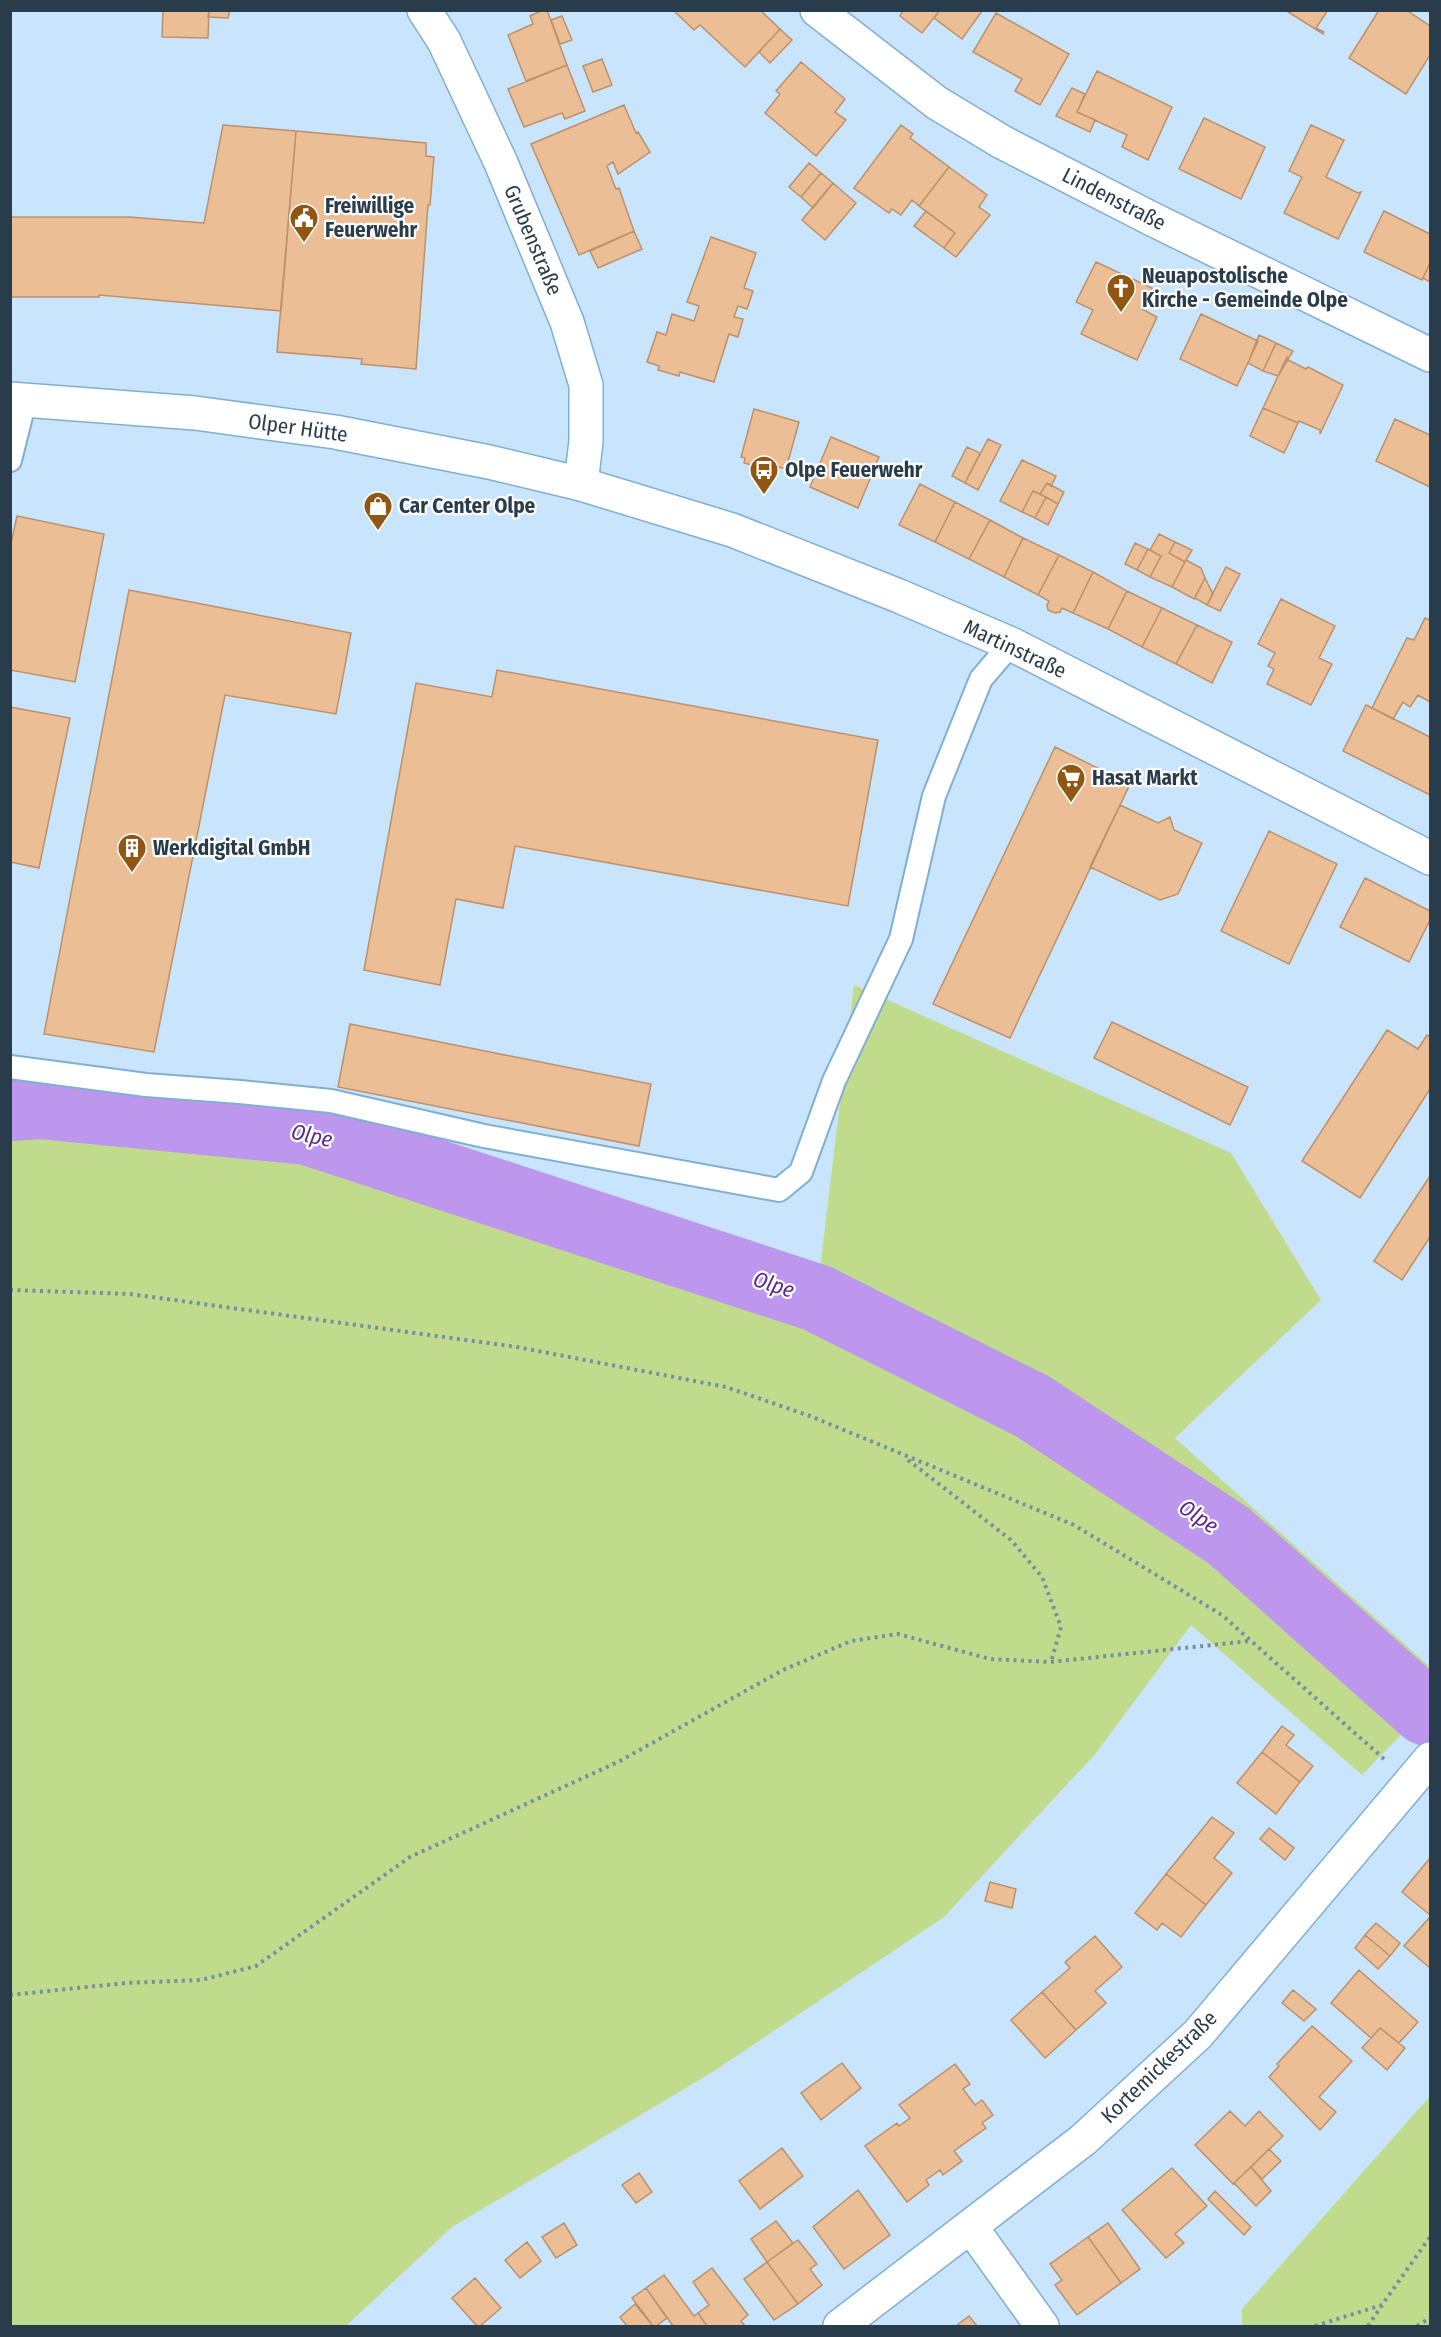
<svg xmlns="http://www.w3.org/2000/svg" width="1441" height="2337" viewBox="0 0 1441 2337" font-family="'Fira Sans Condensed',sans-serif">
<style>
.green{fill:#c1db8d}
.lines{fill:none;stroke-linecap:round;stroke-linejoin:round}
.river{stroke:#bd97ee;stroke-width:68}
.building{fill:#ebbe95;stroke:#bc916a;stroke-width:1.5}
.lane-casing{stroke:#80aed4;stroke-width:26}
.street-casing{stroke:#80aed4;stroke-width:36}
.secondary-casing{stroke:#80aed4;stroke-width:36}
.path{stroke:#778fa3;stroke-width:4;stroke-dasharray:3 4.5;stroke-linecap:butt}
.lane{stroke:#fff;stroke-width:22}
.street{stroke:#fff;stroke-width:33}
.secondary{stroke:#fff;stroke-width:33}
.labels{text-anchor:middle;stroke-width:4.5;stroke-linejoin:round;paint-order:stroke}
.street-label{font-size:21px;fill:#283c4b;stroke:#fff}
.poi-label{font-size:21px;font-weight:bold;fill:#283c4b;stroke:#fff;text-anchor:start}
.water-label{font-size:22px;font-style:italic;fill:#5c298d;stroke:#fff}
</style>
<rect width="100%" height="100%" fill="#c8e5fd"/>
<!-- green -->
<path class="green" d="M 854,985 L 1231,1153 L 1321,1300 L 1175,1438 L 1430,1667 L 1430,1703 L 1428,1707 L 1362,1775 L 1191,1625 L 1096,1753 L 944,1917 L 711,2073 L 452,2227 L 346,2326 L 11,2326 L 11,1091 L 35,1089 L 319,1113 L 819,1277 Z
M 1430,2096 L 1430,2326 L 1242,2326 L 1242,2309 Z"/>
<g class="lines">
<!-- river -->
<path class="river" d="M 10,1107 L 39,1105 L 307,1131 L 817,1298 L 1032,1406 L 1229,1536 L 1425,1711 L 1430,1713"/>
</g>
<!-- building -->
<path class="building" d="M 163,10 L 209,10 L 208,38 L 162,37 Z
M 209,10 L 230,10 L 228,18 L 208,17 Z
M 543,10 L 547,10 L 567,65 L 526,81 L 508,35 L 533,24 L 530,16 Z
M 673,10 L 760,10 L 780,29 L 745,67 L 700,25 L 694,30 Z
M 900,10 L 940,10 L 922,33 L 900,16 L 902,12 Z
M 940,10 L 981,10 L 982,11 L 962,39 L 934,18 Z
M 1285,10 L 1328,10 L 1316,28 L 1324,32 L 1323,34 Z
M 1379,10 L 1406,10 L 1430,26 L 1430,55 L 1406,94 L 1349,58 Z
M 996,13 L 1069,54 L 1040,105 L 1015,91 L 1022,79 L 973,52 Z
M 562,16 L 572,40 L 560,44 L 551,20 Z
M 780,29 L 792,40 L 770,63 L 759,52 Z
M 602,59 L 612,85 L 593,92 L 583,66 Z
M 801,62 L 845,99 L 835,112 L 846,120 L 816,156 L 765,113 L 780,94 L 776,91 Z
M 567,65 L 585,111 L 565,119 L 562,113 L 524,127 L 508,89 Z
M 1097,71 L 1172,107 L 1148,160 L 1122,147 L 1127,135 L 1077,112 Z
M 1072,88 L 1085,94 L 1077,112 L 1095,120 L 1090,132 L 1056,116 Z
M 624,105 L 636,133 L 638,132 L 650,152 L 618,174 L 613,162 L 607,166 L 616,189 L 619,188 L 634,231 L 579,255 L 531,144 Z
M 1204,118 L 1265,147 L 1241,199 L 1179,169 Z
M 223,125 L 296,131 L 281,311 L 99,295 L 99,297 L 10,297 L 10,217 L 129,217 L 204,223 Z
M 901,125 L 913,134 L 910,138 L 949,167 L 919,206 L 912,200 L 901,215 L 892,209 L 889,213 L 854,188 Z
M 1311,125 L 1344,140 L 1326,177 L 1358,193 L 1361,192 L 1338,239 L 1284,213 L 1302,177 L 1289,171 Z
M 296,131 L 426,143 L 426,156 L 434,157 L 430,205 L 428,205 L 416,369 L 361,364 L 362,359 L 277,352 Z
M 809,163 L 821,173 L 801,197 L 789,187 Z
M 949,167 L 987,195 L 979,207 L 990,215 L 956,257 L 944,248 L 955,233 L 919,206 Z
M 821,173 L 833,183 L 813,208 L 801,197 Z
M 833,183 L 856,203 L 825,240 L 802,220 Z
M 926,211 L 955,233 L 944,248 L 914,226 Z
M 1384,211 L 1430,234 L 1430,263 L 1422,280 L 1364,252 Z
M 634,231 L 642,249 L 598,268 L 590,251 Z
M 711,237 L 756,253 L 744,288 L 753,291 L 747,309 L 738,306 L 734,317 L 743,319 L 738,337 L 729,334 L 714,382 L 680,372 L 679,376 L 658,370 L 659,366 L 647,362 L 657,332 L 666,335 L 672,314 L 694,321 L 699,306 L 687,302 Z
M 1096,262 L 1152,288 L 1142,309 L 1157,317 L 1137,360 L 1081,334 L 1093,310 L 1076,302 Z
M 1430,263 L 1430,282 L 1423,278 Z
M 1201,314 L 1258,341 L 1237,386 L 1180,359 Z
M 1259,335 L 1276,343 L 1263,371 L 1248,363 Z
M 1276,343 L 1293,351 L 1278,376 L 1263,371 Z
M 1287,357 L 1288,360 L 1306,369 L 1308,367 L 1343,385 L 1320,434 L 1320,430 L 1299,421 L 1298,423 L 1263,408 Z
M 1263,408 L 1298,423 L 1284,453 L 1250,436 Z
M 754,409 L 799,422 L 786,469 L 764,463 L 763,468 L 744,463 L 745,458 L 741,457 Z
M 1395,419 L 1430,435 L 1430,487 L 1376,461 Z
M 831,437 L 879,457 L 858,508 L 810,487 Z
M 988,439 L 1001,445 L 978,490 L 965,483 Z
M 967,447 L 980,453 L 965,483 L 952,476 Z
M 1022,460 L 1056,476 L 1051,486 L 1047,483 L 1040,494 L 1033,491 L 1022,512 L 1000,501 Z
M 1047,483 L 1064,492 L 1058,504 L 1040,494 Z
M 920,484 L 955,502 L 935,542 L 899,525 Z
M 1033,491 L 1046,497 L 1035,518 L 1022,512 Z
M 1046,497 L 1058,504 L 1048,525 L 1035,518 Z
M 955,502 L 990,520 L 969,559 L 935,542 Z
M 17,516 L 104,534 L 75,682 L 10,670 L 10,548 Z
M 990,520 L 1023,538 L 1004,577 L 969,559 Z
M 1159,534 L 1175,542 L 1169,553 L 1185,562 L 1172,587 L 1150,577 L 1161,556 L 1150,550 Z
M 1023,538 L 1059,555 L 1038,595 L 1004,577 Z
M 1175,542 L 1192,550 L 1185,562 L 1169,553 Z
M 1135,543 L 1148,549 L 1137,570 L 1125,564 Z
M 1148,549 L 1161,556 L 1150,577 L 1137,570 Z
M 1059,555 L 1093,572 L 1073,613 L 1062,608 L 1060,612 L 1055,613 L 1048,610 L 1047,605 L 1049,601 L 1038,595 Z
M 1186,560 L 1201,568 L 1205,578 L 1194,599 L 1172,587 Z
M 1226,567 L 1240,574 L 1220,611 L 1207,605 Z
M 1093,572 L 1127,591 L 1108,629 L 1073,613 Z
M 1205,578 L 1213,594 L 1207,605 L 1195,598 Z
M 129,590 L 351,633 L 336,714 L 225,695 L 154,1052 L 44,1034 Z
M 1127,591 L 1162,608 L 1142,647 L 1108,629 Z
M 1281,599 L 1335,626 L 1319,658 L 1332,664 L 1311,705 L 1267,684 L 1274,669 L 1268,666 L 1275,653 L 1258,644 Z
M 1162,608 L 1197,625 L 1176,664 L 1142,647 Z
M 1425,618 L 1430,620 L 1430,702 L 1418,695 L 1410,707 L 1403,702 L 1393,719 L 1372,708 L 1407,638 L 1414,640 Z
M 1197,625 L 1232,642 L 1212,683 L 1176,664 Z
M 497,670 L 878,740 L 848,906 L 515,846 L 503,908 L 456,899 L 440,985 L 364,970 L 416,683 L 492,697 Z
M 1366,705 L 1430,737 L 1430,795 L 1343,751 Z
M 10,707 L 70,718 L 39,868 L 10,862 Z
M 1055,747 L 1130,784 L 1010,1038 L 933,1004 Z
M 1120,805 L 1158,823 L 1170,817 L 1174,830 L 1202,843 L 1178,894 L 1160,900 L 1090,867 Z
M 1269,831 L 1337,864 L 1289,964 L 1221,931 Z
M 1365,878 L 1430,911 L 1430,920 L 1409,962 L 1340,927 Z
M 1112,1022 L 1248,1087 L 1230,1125 L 1094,1058 Z
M 350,1024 L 651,1084 L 639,1146 L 338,1087 Z
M 1387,1030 L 1418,1049 L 1427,1035 L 1430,1037 L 1430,1089 L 1360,1198 L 1302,1161 Z
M 1430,1176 L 1430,1237 L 1402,1280 L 1374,1261 Z
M 1282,1726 L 1294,1735 L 1286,1745 L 1313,1766 L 1300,1782 L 1262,1752 Z
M 1262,1752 L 1300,1782 L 1276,1814 L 1237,1783 Z
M 1212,1817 L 1234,1833 L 1214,1858 L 1232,1873 L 1206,1905 L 1166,1874 Z
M 1269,1828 L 1294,1848 L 1285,1860 L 1260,1839 Z
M 1430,1858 L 1430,1915 L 1402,1892 Z
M 1166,1874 L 1206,1905 L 1181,1937 L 1162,1923 L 1157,1930 L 1135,1913 Z
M 990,1882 L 1016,1889 L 1012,1908 L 985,1901 Z
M 1430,1917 L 1430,1968 L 1404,1946 Z
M 1376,1923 L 1400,1943 L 1390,1956 L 1365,1935 Z
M 1365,1935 L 1390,1956 L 1378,1969 L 1355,1948 Z
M 1095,1936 L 1122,1967 L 1095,1991 L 1106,2003 L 1076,2030 L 1042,1992 L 1070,1968 L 1065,1962 Z
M 1359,1970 L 1418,2022 L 1399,2043 L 1380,2028 L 1371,2038 L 1331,2003 Z
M 1293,1990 L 1316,2009 L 1304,2021 L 1282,2003 Z
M 1042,1992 L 1076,2030 L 1045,2058 L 1011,2020 Z
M 1312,2026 L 1352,2061 L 1319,2097 L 1336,2112 L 1320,2130 L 1269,2077 L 1279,2066 L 1277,2064 Z
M 1380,2028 L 1405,2048 L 1387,2070 L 1362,2048 Z
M 842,2063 L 861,2088 L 821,2120 L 801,2093 Z
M 955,2064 L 970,2084 L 963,2089 L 975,2105 L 982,2100 L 993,2115 L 982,2123 L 986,2128 L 954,2151 L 962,2161 L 943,2175 L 940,2170 L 926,2180 L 929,2185 L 907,2202 L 865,2146 L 897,2123 L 899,2126 L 910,2118 L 899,2105 Z
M 1230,2111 L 1245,2126 L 1259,2111 L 1283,2136 L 1233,2184 L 1195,2145 Z
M 782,2148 L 803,2176 L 760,2209 L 739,2181 Z
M 1269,2149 L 1281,2161 L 1262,2179 L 1251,2167 Z
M 1251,2167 L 1271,2191 L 1256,2206 L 1234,2183 Z
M 1172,2168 L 1207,2206 L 1175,2234 L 1184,2243 L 1166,2258 L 1122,2210 Z
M 639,2173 L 652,2192 L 636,2203 L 622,2185 Z
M 858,2190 L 890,2235 L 844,2269 L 813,2227 Z
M 1215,2191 L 1251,2227 L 1244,2235 L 1208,2199 Z
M 776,2221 L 793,2243 L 767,2262 L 751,2239 Z
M 564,2223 L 577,2245 L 556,2258 L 542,2237 Z
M 1108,2223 L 1140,2269 L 1121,2283 L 1088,2237 Z
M 1088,2237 L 1121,2283 L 1077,2315 L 1055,2285 L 1062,2280 L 1050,2264 Z
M 798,2240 L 817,2264 L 810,2269 L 822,2285 L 798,2304 L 767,2262 Z
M 527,2242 L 541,2261 L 520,2278 L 505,2260 Z
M 767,2262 L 798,2304 L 774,2320 L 744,2279 Z
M 712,2268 L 748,2315 L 741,2321 L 745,2326 L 707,2326 L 698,2313 L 709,2305 L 693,2282 Z
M 664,2275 L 694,2316 L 698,2313 L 707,2326 L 673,2326 L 646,2288 Z
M 475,2278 L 501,2308 L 480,2326 L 477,2326 L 452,2298 Z
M 646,2288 L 667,2318 L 656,2326 L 653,2326 L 632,2298 Z
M 635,2304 L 653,2326 L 627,2326 L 620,2317 Z
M 969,2316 L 977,2326 L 956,2326 Z"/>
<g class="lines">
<!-- lane casing -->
<g class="lane-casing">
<path id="lane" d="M 10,460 L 25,400
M 10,1067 L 146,1085 L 240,1092 L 331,1101 L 484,1136 L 779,1190 L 801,1172 L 834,1081 L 901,939 L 934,796 L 981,679 L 1011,644"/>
</g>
<!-- street casing -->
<g class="street-casing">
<path id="street" d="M 424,10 L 444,41 L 501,163 L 567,322 L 586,385 L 586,441 L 581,484
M 817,10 L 937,103 L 1002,142 L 1154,220 L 1430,355
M 971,2227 L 1042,2326
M 840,2326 L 1083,2140 L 1198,2034 L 1430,1759"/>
</g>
<!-- secondary casing -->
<g class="secondary-casing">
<path id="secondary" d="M 10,399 L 195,413 L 335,432 L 489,462 L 581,484 L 732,530 L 899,596 L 1011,644 L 1430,858"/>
</g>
<!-- path -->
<path class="path" d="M 10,1290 L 130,1294 L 517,1347 L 726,1387 L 810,1416 L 1074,1525 L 1222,1615 L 1384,1759
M 908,1460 L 1011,1540 L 1042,1577 L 1061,1627 L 1051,1662
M 10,1995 L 126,1983 L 201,1980 L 256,1966 L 410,1857 L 618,1762 L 783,1670 L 851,1641 L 898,1634 L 990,1659 L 1050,1662 L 1250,1641
M 1315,2326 L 1382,2305 L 1430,2237
M 1368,2326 L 1382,2305
M 1417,2326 L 1430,2318"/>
<!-- lane -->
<use href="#lane" class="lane"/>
<!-- street -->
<use href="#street" class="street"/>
<!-- secondary -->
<use href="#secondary" class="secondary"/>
</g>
<!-- icons -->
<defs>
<g id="civic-pin" transform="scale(1.5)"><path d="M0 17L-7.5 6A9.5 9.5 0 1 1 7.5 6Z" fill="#905612" stroke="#fff"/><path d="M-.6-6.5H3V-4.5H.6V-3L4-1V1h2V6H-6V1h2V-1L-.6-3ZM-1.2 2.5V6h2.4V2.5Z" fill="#fff"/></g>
<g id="church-pin" transform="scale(1.5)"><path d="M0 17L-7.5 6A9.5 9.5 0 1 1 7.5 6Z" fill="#905612" stroke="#fff"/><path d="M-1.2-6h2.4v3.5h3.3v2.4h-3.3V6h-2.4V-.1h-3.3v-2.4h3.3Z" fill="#fff"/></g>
<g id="bus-pin" transform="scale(1.5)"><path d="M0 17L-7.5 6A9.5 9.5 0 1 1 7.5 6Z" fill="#905612" stroke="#fff"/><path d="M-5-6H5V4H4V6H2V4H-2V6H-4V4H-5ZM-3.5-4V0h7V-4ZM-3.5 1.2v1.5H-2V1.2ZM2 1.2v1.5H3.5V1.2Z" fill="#fff"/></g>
<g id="shop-pin" transform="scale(1.5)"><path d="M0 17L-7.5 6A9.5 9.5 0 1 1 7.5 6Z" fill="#905612" stroke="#fff"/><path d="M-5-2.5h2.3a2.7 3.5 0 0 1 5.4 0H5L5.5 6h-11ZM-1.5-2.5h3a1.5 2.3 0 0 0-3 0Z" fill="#fff"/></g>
<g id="supermarket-pin" transform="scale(1.5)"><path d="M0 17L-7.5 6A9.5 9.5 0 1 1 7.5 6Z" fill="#905612" stroke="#fff"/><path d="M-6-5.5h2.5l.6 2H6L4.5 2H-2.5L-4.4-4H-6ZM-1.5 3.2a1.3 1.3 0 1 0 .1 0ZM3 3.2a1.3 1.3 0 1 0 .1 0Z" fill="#fff"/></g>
<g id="building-pin" transform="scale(1.5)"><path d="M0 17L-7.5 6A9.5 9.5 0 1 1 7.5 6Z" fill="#905612" stroke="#fff"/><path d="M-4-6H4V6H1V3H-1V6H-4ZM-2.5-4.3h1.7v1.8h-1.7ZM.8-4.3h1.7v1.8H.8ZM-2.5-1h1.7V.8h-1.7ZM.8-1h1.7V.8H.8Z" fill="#fff"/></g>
</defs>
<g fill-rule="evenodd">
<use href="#civic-pin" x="304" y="218"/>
<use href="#church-pin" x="1121" y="288"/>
<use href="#bus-pin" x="764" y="470"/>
<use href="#shop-pin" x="378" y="506"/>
<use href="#supermarket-pin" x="1071" y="778"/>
<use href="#building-pin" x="132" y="848"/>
</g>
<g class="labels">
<!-- street labels -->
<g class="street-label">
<text transform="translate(1114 199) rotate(27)" y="7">Lindenstraße</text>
<text transform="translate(533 240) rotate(67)" y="7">Grubenstraße</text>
<text transform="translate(298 428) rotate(8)" y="7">Olper Hütte</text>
<text transform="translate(1015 649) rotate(25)" y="7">Martinstraße</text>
<text transform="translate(1159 2067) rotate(-44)" y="7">Kortemickestraße</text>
</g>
<!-- poi labels -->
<g class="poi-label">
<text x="325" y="213">Freiwillige<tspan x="325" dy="24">Feuerwehr</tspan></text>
<text x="1142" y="283">Neuapostolische<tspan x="1142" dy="24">Kirche - Gemeinde Olpe</tspan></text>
<text x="785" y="477">Olpe Feuerwehr</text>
<text x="399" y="513">Car Center Olpe</text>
<text x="1092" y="785">Hasat Markt</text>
<text x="153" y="855">Werkdigital GmbH</text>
</g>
<!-- water labels -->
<g class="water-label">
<text transform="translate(312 1135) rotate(13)" y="8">Olpe</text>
<text transform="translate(774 1284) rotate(18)" y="8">Olpe</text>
<text transform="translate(1199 1516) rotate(34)" y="8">Olpe</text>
</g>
</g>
<!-- border -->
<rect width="1441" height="2337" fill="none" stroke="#283c4b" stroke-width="24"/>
</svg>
